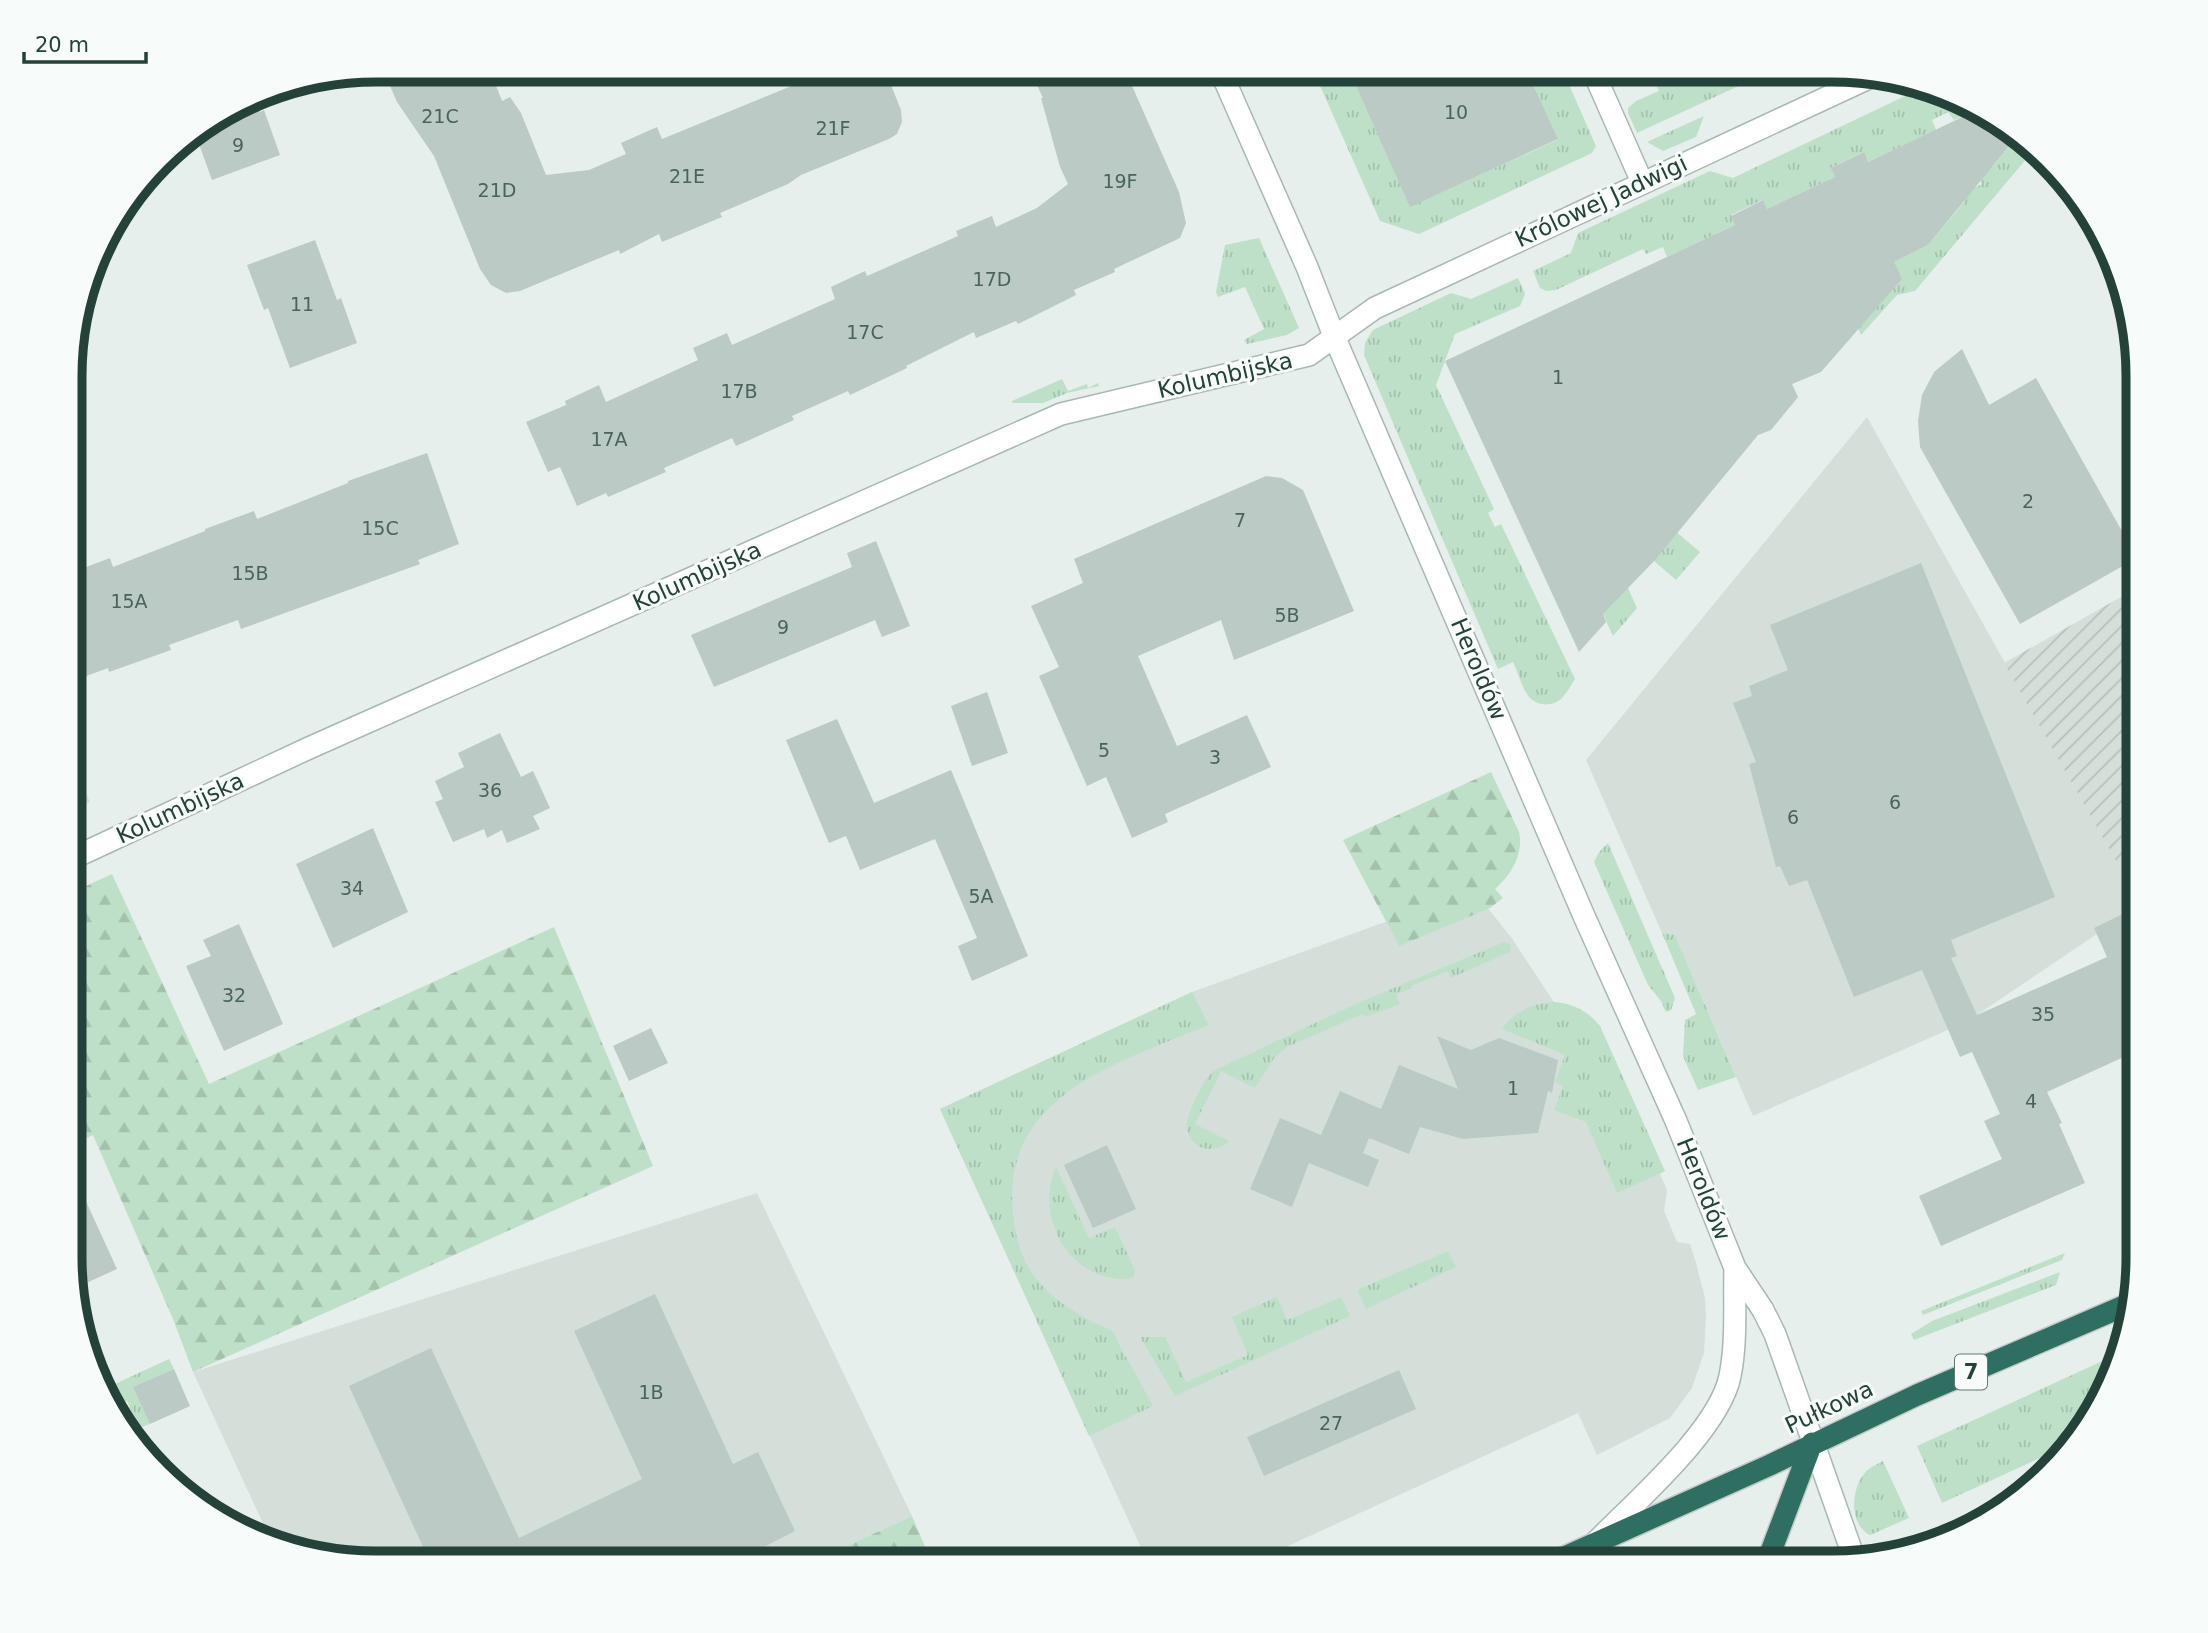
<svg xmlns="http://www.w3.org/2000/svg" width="2208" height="1633" viewBox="0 0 2208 1633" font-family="'DejaVu Sans',sans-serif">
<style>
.built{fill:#d4dfda}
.industrial{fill:url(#industrial-furrows)}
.grass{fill:url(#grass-tufts)}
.forest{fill:url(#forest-firs)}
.building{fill:#bbcac4}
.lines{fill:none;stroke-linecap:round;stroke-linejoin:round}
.minor-casing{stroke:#a8b8b2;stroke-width:24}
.highway-casing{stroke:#c2cac8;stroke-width:24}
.minor{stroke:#fff;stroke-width:21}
.highway{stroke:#2f6f62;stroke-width:21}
.labels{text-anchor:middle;stroke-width:6;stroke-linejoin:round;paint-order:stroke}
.number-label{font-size:19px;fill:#4a645c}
.shield{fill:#f7fbf9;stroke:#637a73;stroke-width:2}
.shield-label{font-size:21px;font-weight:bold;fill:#24423a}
.street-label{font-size:23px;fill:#24423a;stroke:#f7fbf9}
.rim{fill:none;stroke:#24423a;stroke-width:9}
</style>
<defs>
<pattern id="industrial-furrows" width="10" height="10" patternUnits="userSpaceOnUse" patternTransform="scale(1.75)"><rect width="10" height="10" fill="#d4dfda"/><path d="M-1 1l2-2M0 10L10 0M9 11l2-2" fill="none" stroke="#b6c1bc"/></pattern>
<pattern id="grass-tufts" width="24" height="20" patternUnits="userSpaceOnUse" patternTransform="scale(1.75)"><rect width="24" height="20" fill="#bfe0c8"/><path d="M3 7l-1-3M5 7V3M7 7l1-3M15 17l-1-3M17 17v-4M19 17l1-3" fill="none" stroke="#a4c1ad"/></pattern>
<pattern id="forest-firs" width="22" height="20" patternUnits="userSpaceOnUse" patternTransform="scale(1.75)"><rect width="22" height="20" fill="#bfe0c8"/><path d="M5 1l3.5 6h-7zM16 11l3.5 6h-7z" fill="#a4c1ad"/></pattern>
</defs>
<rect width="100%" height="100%" fill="#e6efeb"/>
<!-- built -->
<path class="built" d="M 1867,417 L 2137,898 L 2137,907 L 1968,1021 L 1753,1116 L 1675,935 L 1662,933 L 1586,760 Z
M 73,764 L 90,802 L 73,810 Z
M 1473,890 L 1511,937 L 1665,1171 L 1660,1174 L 1667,1190 L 1664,1211 L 1677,1242 L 1690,1244 L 1696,1263 L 1705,1298 L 1706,1317 L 1704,1353 L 1692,1388 L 1670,1418 L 1597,1455 L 1578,1413 L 1251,1563 L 1148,1563 L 940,1109 L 1192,992 Z
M 757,1193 L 912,1516 L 810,1563 L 356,1562 L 273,1545 L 193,1372 Z"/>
<!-- industrial -->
<path class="industrial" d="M 2137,588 L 2137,898 L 2004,663 Z"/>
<!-- grass -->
<path class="grass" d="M 1313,70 L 1349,70 L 1411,206 L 1557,140 L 1526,70 L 1563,71 L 1596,146 L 1592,153 L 1419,234 L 1380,221 Z
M 1650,71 L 1771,71 L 1637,133 L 1628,113 L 1628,108 L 1636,101 L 1659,91 Z
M 1924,87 L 1949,93 L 1977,110 L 1954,120 L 1948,112 L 1932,120 L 1936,130 L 1868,162 L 1863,152 L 1831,168 L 1835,177 L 1767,209 L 1762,200 L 1731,215 L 1735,225 L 1667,257 L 1663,247 L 1646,254 L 1643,249 L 1556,290 L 1546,291 L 1540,288 L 1533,271 L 1571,253 L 1578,233 L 1710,171 L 1733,178 Z
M 1704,116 L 1696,137 L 1663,151 L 1647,142 Z
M 2019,134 L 2033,151 L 1915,291 L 1897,295 L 1861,335 L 1853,318 L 1894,262 L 1928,245 L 1964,202 L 1961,194 L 1982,184 L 1977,174 L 1993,166 Z
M 1259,238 L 1299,328 L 1287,335 L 1247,344 L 1244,340 L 1264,329 L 1245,287 L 1218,297 L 1216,292 L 1225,245 Z
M 1518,278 L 1525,294 L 1520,306 L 1455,334 L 1436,385 L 1494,509 L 1488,513 L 1495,527 L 1501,524 L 1575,679 C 1571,685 1567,693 1562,698 C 1552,708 1534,706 1527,694 C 1521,685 1518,672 1513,662 L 1498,669 L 1364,355 L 1365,343 L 1373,330 L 1451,293 L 1471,299 Z
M 1062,379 L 1068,391 L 1087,384 L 1088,388 L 1098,383 L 1099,386 L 1067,393 L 1043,403 L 1012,403 L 1012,401 Z
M 1636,498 L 1700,552 L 1676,580 L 1654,561 L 1645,539 Z
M 1628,588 L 1637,608 L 1613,636 L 1598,603 Z
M 1608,843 L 1675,998 L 1671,1010 L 1666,1012 L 1661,1001 L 1648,985 L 1594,862 L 1599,852 Z
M 1662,933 L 1675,935 L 1736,1077 L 1698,1090 L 1683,1056 L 1685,1020 L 1696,1014 Z
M 1504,942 L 1511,944 L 1510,952 L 1451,978 L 1448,971 L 1411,986 L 1412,988 L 1396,994 L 1400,1004 L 1365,1017 L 1363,1014 L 1287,1047 L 1274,1058 L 1255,1088 L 1221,1071 L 1195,1124 L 1229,1141 C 1214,1156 1189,1149 1187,1127 C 1186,1114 1204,1079 1213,1071 L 1360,1002 Z
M 1192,992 L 1209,1025 C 1122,1061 1000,1095 1013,1213 C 1015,1236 1021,1259 1035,1277 C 1049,1296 1069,1309 1089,1320 C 1095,1324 1107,1327 1112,1331 C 1117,1336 1119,1345 1122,1350 C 1133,1369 1143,1387 1153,1406 L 1089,1436 L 940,1109 Z
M 1555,1002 C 1574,1004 1588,1011 1600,1026 L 1665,1171 L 1617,1193 L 1586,1122 L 1554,1110 L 1563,1086 L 1555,1082 L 1565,1055 L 1502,1029 C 1515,1011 1532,1003 1555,1002 Z
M 1056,1167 L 1089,1238 L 1115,1227 L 1135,1270 L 1134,1277 C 1125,1281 1116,1279 1107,1277 C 1060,1265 1037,1210 1056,1167 Z
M 1448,1251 L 1456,1267 L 1366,1309 L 1357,1290 Z
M 2065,1253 L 2062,1260 L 1923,1315 L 1921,1311 Z
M 2060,1272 L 2056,1285 L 1914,1340 L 1911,1334 L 1932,1321 Z
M 1277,1297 L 1287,1320 L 1341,1297 L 1350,1316 L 1175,1396 L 1140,1337 L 1165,1337 L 1186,1382 L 1248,1355 L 1232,1317 Z
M 2120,1353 L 2115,1374 L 2075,1442 L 1942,1503 L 1917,1446 Z
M 169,1359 L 174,1369 L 134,1387 L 150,1424 L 139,1428 L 127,1401 L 110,1408 L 104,1389 Z
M 1883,1461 L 1909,1518 L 1870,1535 C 1849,1525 1851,1490 1864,1474 C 1869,1467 1876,1465 1883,1461 Z"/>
<!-- forest -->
<path class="forest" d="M 1491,772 L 1519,832 C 1524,854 1511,875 1495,889 L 1503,898 L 1490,908 L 1399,946 L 1343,840 Z
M 112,874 L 209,1084 L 554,927 L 653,1166 L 193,1372 L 173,1319 L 93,1135 L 73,1145 L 73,892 Z
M 912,1516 L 932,1563 L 810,1563 Z"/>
<!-- building -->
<path class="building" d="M 387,70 L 490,70 L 502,101 L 510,97 L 521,113 L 546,175 L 589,170 L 626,154 L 621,143 L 657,127 L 662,139 L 794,85 L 788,70 L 885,70 L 901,110 L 902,122 L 897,134 L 889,139 L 801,175 L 788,184 L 720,213 L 722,217 L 662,242 L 659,234 L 620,254 L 619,250 L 520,291 L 506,293 L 491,285 L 480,269 L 434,156 L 397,102 L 387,79 L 390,78 Z
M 1030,70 L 1125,70 L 1179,192 L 1186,223 L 1180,238 L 1114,269 L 1115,272 L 1074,290 L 1076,295 L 1018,324 L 1016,321 L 976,338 L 974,332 L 906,366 L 907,368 L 850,395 L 848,391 L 792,416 L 794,420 L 736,446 L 732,438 L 664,468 L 666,472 L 608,497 L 606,493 L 577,506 L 560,467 L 548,472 L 526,422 L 566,405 L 565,401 L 599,385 L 606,402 L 698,360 L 693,348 L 727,333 L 732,345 L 835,299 L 831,287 L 865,271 L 867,276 L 958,236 L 956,231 L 992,216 L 996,227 L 1037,208 L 1068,184 L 1060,167 L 1041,98 L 1043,98 Z
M 1349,70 L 1467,70 L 1473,82 L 1498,70 L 1526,70 L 1558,139 L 1410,207 Z
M 254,96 L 260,112 L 264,110 L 280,155 L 212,180 L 195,133 Z
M 1977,110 L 2019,134 L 1928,245 L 1894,262 L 1902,279 L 1821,372 L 1792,384 L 1798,397 L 1771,430 L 1758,435 L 1655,560 L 1603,614 L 1606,622 L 1579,652 L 1445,361 L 1735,225 L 1731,216 L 1763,200 L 1767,209 L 1835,177 L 1831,168 L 1864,152 L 1868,162 Z
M 315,240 L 337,300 L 341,298 L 357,343 L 290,368 L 268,308 L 264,310 L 247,265 Z
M 1962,349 L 1989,405 L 2036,378 L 2137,558 L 2020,624 L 1920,447 L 1918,421 L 1922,395 L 1934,372 Z
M 427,453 L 459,544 L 418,560 L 420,564 L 241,629 L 238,620 L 169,645 L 171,650 L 109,672 L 108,668 L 73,681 L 73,572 L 110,558 L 113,567 L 205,531 L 205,529 L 254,511 L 257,519 L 348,483 L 348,481 Z
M 1266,476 L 1282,478 L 1303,490 L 1354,611 L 1234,660 L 1221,620 L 1138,656 L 1177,746 L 1247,715 L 1271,767 L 1165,814 L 1168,822 L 1132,838 L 1106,777 L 1087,786 L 1039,676 L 1059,667 L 1031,606 L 1083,583 L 1074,559 Z
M 876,541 L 910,626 L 882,637 L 875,620 L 714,687 L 691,635 L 852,567 L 847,553 Z
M 1921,563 L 2055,897 L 1951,940 L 1957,956 L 1951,958 L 1977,1015 L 2107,957 L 2094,928 L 2137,907 L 2137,1051 L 2047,1092 L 2062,1123 L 2059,1124 L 2085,1183 L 1941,1246 L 1919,1196 L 2002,1159 L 1984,1121 L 2000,1114 L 1972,1052 L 1960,1057 L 1922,970 L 1854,997 L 1807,880 L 1789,886 L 1780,866 L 1776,867 L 1749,764 L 1756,762 L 1733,703 L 1752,696 L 1749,686 L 1788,670 L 1770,625 Z
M 987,692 L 1008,753 L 972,766 L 951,706 Z
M 837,719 L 874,803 L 951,770 L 1028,956 L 972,981 L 958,946 L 977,938 L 935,839 L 860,870 L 846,836 L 829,843 L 786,740 Z
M 500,733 L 521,777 L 533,771 L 550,808 L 533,816 L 540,829 L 507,843 L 502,830 L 487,838 L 484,829 L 453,842 L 435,802 L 443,799 L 435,781 L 464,767 L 458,753 Z
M 373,828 L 408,912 L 333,948 L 296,864 Z
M 239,924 L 283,1024 L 224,1051 L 186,966 L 211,956 L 203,940 Z
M 651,1028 L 668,1063 L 629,1081 L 613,1046 Z
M 1437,1036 L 1471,1050 L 1499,1038 L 1558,1060 L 1552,1093 L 1548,1091 L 1538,1133 L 1463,1139 L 1420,1127 L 1409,1154 L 1369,1138 L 1363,1153 L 1379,1160 L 1368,1187 L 1309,1163 L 1292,1207 L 1250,1189 L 1280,1118 L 1321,1135 L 1340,1091 L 1381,1109 L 1399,1065 L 1458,1089 Z
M 1107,1145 L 1136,1209 L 1093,1228 L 1064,1165 Z
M 73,1173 L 117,1269 L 73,1289 Z
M 655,1294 L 733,1464 L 758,1452 L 795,1531 L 733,1563 L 430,1562 L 349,1386 L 431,1348 L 519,1538 L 642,1479 L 574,1331 Z
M 174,1369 L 190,1406 L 150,1424 L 133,1387 Z
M 1399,1370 L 1416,1409 L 1264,1476 L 1247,1437 Z"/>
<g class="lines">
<!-- minor casing -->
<g class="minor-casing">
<path id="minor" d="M 1220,70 L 1307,267 L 1334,336 L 1584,916 L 1676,1121 L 1735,1268 L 1763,1310 L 1775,1334 L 1854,1558
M 1593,71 L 1642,182
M 73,858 L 309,748 L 1061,414 L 1309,355 L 1375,308 L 1873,76
M 1596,1542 C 1635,1502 1719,1430 1730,1376 C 1737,1341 1734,1304 1735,1268"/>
</g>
<!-- highway casing -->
<g class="highway-casing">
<path id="highway" d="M 1952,1535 L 1977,1524
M 1551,1563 L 1770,1465 L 1917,1395 L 2131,1303
M 1761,1563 L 1770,1554 L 1812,1443"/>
</g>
<!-- minor -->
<use href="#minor" class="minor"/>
<!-- highway -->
<use href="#highway" class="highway"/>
</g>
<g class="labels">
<!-- number labels -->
<g class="number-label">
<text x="1456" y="119">10</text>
<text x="440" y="123">21C</text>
<text x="833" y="135">21F</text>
<text x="238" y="152">9</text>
<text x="687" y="183">21E</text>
<text x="1120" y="188">19F</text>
<text x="497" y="197">21D</text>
<text x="992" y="286">17D</text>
<text x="302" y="311">11</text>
<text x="865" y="339">17C</text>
<text x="1558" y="384">1</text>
<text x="739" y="398">17B</text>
<text x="609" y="446">17A</text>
<text x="2028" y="508">2</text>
<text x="1240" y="527">7</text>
<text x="380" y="535">15C</text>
<text x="250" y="580">15B</text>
<text x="129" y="608">15A</text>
<text x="1287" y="622">5B</text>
<text x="783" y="634">9</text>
<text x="1104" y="757">5</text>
<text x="1215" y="764">3</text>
<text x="490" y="797">36</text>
<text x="1895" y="809">6</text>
<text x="1793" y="824">6</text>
<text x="352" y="895">34</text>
<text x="981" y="903">5A</text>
<text x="234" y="1002">32</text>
<text x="2043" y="1021">35</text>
<text x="1513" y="1095">1</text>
<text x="2031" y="1108">4</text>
<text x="651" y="1399">1B</text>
<text x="1331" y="1430">27</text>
</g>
<!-- shield labels -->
<rect class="shield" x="1955" y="1354.5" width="32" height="35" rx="5"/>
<g class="shield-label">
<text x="1971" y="1379">7</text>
</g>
<!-- street labels -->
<g class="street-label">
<text transform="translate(1601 201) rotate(-25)" y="8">Królowej Jadwigi</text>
<text transform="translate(1225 375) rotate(-13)" y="8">Kolumbijska</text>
<text transform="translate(697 576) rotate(-24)" y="8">Kolumbijska</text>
<text transform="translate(1479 669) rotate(67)" y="8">Heroldów</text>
<text transform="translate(180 808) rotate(-25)" y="8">Kolumbijska</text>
<text transform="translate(1704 1189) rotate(68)" y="8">Heroldów</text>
<text transform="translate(1829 1407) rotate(-25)" y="8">Pułkowa</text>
</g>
</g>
<!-- crop -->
<path d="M0 0H2208V1633H0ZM376 82H1832A294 294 0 0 1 2126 376V1257A294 294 0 0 1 1832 1551H376A294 294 0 0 1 82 1257V376A294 294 0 0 1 376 82Z" fill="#f7fbf9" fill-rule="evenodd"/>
<path class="rim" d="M376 82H1832A294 294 0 0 1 2126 376V1257A294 294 0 0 1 1832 1551H376A294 294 0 0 1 82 1257V376A294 294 0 0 1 376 82Z"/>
<!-- scale -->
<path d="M24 52v10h122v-10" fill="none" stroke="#24423a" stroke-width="3.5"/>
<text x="35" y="52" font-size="21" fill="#24423a" stroke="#f7fbf9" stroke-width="5" paint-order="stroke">20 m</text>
</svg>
